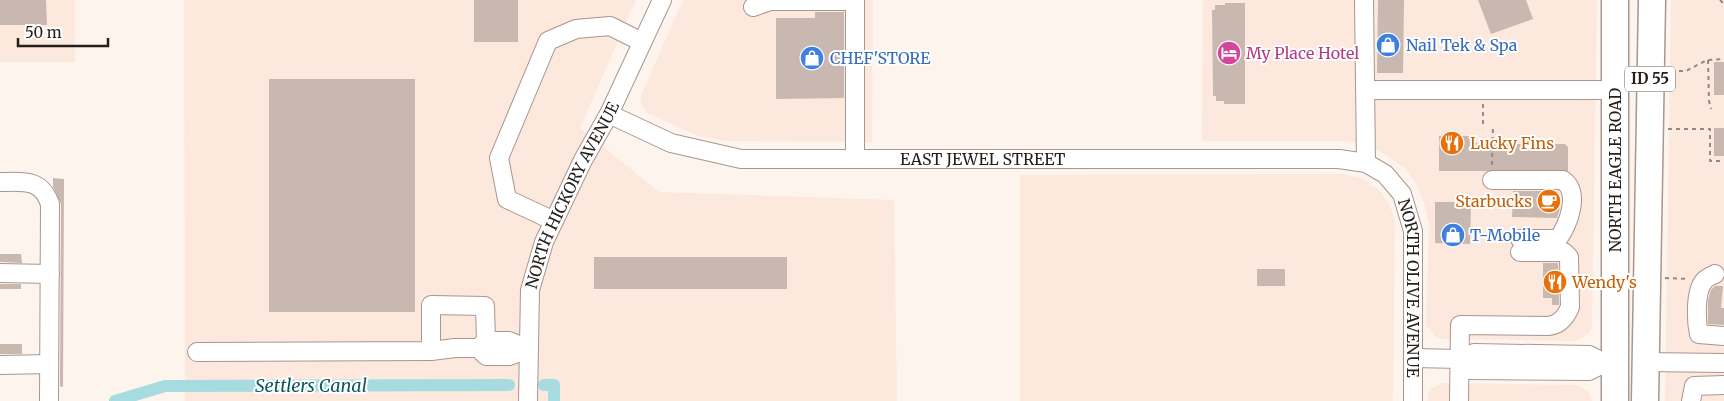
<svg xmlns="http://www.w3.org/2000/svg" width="1724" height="401" viewBox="0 0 1724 401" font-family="Merriweather,serif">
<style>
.built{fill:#fce8dd}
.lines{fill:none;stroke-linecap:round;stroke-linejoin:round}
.canal{stroke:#a6dbe0;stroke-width:12}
.building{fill:#c8b8af}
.minor-casing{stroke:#a7978e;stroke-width:20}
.highway-casing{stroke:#a7978e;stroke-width:29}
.path{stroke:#928a86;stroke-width:2;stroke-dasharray:4 4;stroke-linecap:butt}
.minor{stroke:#fff;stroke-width:18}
.highway{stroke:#fff;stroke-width:26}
.labels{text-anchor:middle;stroke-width:4;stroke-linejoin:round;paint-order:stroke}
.shield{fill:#fff;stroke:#666260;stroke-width:1}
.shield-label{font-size:15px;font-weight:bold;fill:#251f1c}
.shop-label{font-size:16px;fill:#366cbe;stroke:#fff;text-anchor:start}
.hotel-label{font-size:16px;fill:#b23c85;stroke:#fff;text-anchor:start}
.food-label{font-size:16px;fill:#c56008;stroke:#fff;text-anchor:start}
.street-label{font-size:16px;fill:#251f1c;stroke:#fff}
.water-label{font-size:18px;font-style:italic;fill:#0d585e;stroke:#fff}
</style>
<rect width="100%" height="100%" fill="#fef4ee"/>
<!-- built -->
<path class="built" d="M 0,0 L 75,0 L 75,62 L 0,62 Z
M 184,0 L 636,0 L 580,128 L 659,192 L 894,200 L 897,401 L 185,401 Z
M 683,0 L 873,0 L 872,142 L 727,141 L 698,136 L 647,113 L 641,104 L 641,95 Z
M 1203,0 L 1597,0 L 1592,327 L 1589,333 L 1576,341 L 1442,339 L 1436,337 L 1426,325 L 1429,225 L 1424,203 L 1416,184 L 1405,168 L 1375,148 L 1346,141 L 1202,141 Z
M 1671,0 L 1724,0 L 1724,401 L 1665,401 Z
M 1343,174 L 1362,178 L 1380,191 L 1390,206 L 1395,221 L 1393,401 L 1020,401 L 1020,175 Z
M 1442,383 L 1577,385 L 1588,391 L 1592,401 L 1427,401 L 1429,390 Z"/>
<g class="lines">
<!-- canal -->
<path class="canal" d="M 544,385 L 554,385 L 554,401
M 115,401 L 165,386 L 509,385"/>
</g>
<!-- building -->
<path class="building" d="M 0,0 L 46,0 L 47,25 L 0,25 Z
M 474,0 L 518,0 L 518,42 L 474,42 Z
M 1378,0 L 1404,0 L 1403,73 L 1377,73 Z
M 1478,0 L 1526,0 L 1533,19 L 1491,34 Z
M 1225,3 L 1245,3 L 1245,104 L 1224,104 L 1224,101 L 1216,101 L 1216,96 L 1213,96 L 1212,10 L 1215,10 L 1215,5 L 1225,5 Z
M 815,12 L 844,12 L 844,98 L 776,99 L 776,18 L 815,18 Z
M 1714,62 L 1724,62 L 1724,95 L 1714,95 Z
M 269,79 L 415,79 L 415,312 L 269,312 Z
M 1714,128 L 1724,128 L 1724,156 L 1714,156 Z
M 1439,136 L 1475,136 L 1475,142 L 1480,144 L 1565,144 L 1568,147 L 1568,171 L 1439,171 Z
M 53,178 L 64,179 L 63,387 L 60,386 L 61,204 L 53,187 Z
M 1513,191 L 1558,191 L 1560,208 L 1557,218 L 1512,217 Z
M 1435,202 L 1471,202 L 1470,244 L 1435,243 Z
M 0,254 L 21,254 L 22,263 L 0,262 Z
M 594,257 L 787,257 L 787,289 L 594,289 Z
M 1543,263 L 1558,263 L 1559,305 L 1552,305 L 1552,298 L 1543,298 Z
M 1257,269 L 1285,269 L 1285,286 L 1257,286 Z
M 0,284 L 21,284 L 21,289 L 0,289 Z
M 1715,286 L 1723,286 L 1721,308 L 1724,308 L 1724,325 L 1708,324 L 1708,300 L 1711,290 Z
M 0,344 L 22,344 L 22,354 L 0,354 Z"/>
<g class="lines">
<!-- minor casing -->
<g class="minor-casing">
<g id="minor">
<path d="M 1364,0 L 1366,163"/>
<path d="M 753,7 L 770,1 L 855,1 L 855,159"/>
<path d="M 1365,90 L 1614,90"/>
<path id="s1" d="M 609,114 L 671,143 L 741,159 L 1339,159 L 1366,163 L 1385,174 L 1402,194 L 1413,231 L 1413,401"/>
<path d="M 1492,180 L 1563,180 C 1581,193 1568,225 1558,239 L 1520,239"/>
<path d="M 0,182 C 23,182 41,178 50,204 L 49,401"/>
<path d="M 554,221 L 507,199 L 499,158 L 548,41 L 576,29 L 610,26 L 642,42"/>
<path d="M 0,273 L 50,274"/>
<path d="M 1715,274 C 1711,276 1706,278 1704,281 C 1695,291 1696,321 1699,334 L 1724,336"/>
<path d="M 486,341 L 509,341 L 528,349 L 509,356 L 486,356 L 478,348 Z"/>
<path d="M 431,351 L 455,348 L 478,348"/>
<path d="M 197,352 L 431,351 L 431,305 L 485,306 L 486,341"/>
<path d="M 1414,358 L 1460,359 L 1474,353 L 1589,355 L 1605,363 L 1615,363"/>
<path d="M 1460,359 L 1470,370 L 1589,371 L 1605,363"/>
<path d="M 1645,362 L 1724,363"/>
<path d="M 0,365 L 49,364"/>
<path id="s2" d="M 528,401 L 530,290 L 544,242 L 583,160 L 609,114 L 662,0"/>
<path d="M 1459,401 L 1460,325 L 1548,326 C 1559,325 1566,317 1570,307 L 1569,257 L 1564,252 L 1520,252"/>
<path d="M 1691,401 L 1694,386 L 1724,385"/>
</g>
</g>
<!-- highway casing -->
<g class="highway-casing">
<path id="highway" d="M 1615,401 L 1615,0
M 1645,401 L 1652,0"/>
</g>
<!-- path -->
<path class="path" d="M 1720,0 L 1724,4
M 1708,60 L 1709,101 L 1711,109
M 1671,71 L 1686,71 L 1707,60 L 1724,59
M 1483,104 L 1483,125
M 1668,129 L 1710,129 L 1710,161 L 1724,161
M 1492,165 L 1493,125
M 1665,278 L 1688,279"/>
<!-- minor -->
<use href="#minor" class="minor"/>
<!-- highway -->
<use href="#highway" class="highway"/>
</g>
<!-- icons -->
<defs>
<g id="shop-disc" transform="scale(1.25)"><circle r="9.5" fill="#3f7fe0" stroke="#fff"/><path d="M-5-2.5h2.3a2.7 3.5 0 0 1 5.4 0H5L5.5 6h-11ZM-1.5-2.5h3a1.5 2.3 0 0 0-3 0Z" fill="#fff"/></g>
<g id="hotel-disc" transform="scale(1.25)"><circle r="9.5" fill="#d1479c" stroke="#fff"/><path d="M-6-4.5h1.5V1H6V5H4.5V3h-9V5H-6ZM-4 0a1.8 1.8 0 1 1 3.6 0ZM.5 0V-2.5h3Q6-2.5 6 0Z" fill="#fff"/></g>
<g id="restaurant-disc" transform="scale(1.25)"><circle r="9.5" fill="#e8710a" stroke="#fff"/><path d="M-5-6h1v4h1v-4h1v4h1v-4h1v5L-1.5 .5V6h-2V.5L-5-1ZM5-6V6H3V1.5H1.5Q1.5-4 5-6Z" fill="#fff"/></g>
<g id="cafe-disc" transform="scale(1.25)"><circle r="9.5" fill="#e8710a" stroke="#fff"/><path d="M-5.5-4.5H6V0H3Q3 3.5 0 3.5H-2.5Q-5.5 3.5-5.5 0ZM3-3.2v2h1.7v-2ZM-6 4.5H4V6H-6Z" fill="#fff"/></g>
</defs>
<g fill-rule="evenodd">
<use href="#shop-disc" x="1388" y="45"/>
<use href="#hotel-disc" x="1229" y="53"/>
<use href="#shop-disc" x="812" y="58"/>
<use href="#restaurant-disc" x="1452" y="143"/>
<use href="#cafe-disc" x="1549" y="201"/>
<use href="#shop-disc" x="1453" y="235"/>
<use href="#restaurant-disc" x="1555" y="282"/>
</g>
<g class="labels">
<!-- shield labels -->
<rect class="shield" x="1625" y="66.5" width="50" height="25" rx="4"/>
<g class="shield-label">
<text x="1650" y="84">ID 55</text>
</g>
<!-- shop labels -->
<g class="shop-label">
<text x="1406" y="51">Nail Tek &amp; Spa</text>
<text x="830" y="64">CHEF'STORE</text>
<text x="1470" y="241">T-Mobile</text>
</g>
<!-- hotel labels -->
<g class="hotel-label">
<text x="1246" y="59">My Place Hotel</text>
</g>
<!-- food labels -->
<g class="food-label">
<text x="1470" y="149">Lucky Fins</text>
<text x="1532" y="207" text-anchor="end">Starbucks</text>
<text x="1572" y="288">Wendy's</text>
</g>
<!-- street labels -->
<g class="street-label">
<text dy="6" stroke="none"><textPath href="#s1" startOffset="382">EAST JEWEL STREET</textPath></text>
<text transform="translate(1615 170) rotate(-90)" y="6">NORTH EAGLE ROAD</text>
<text dy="6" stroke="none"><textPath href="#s2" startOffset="215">NORTH HICKORY AVENUE</textPath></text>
<text dy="6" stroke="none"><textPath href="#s1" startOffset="909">NORTH OLIVE AVENUE</textPath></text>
</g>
<!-- water labels -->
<g class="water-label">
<text x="311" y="392">Settlers Canal</text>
</g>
</g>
<!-- scale -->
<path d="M18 38v8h90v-8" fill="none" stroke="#251f1c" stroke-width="2.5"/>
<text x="25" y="38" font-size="15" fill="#251f1c" stroke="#ffffff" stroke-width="4" paint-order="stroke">50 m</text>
</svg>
